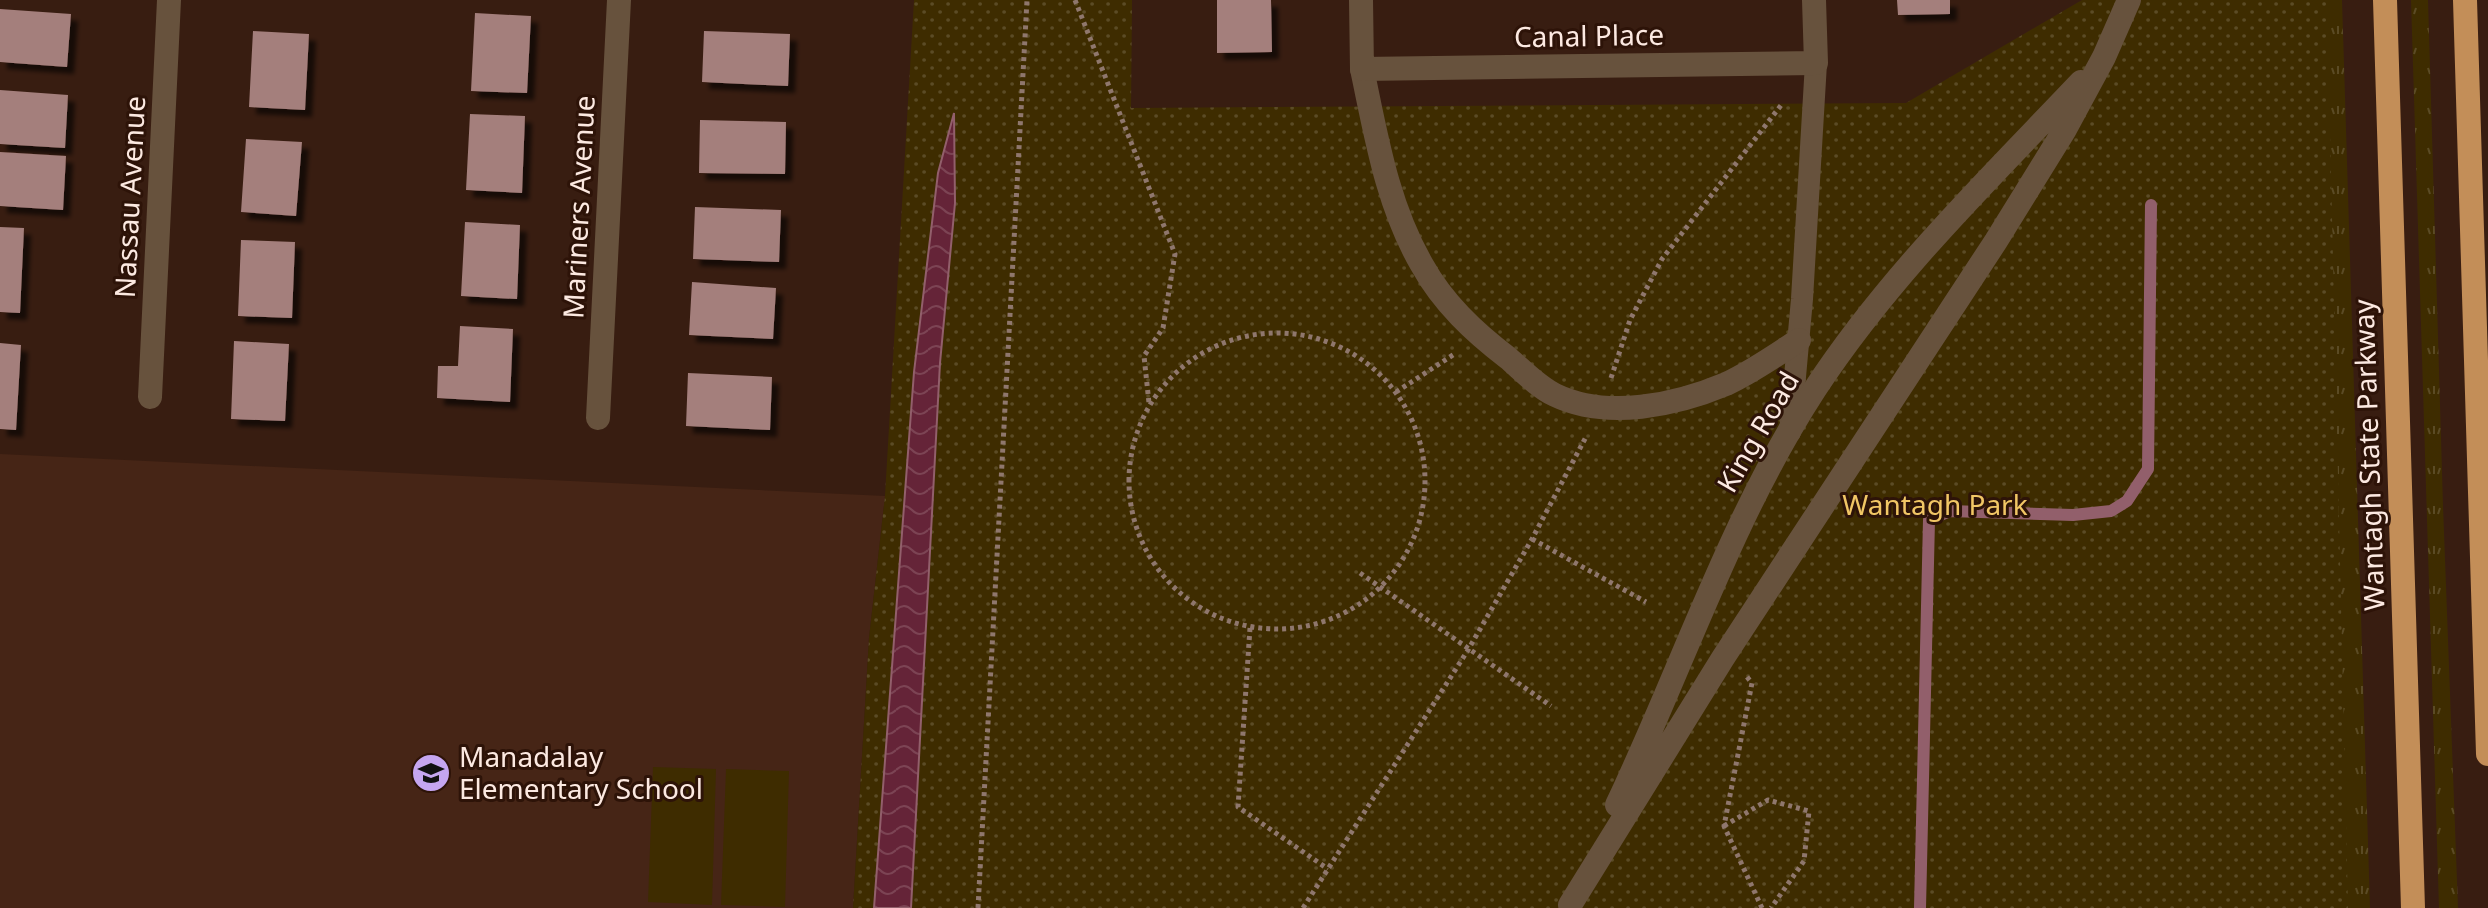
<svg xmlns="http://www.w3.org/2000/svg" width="2488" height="908" viewBox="0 0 2488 908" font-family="'Noto Sans',sans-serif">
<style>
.built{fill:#462516}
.grass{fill:url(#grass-tufts)}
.park{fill:url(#park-dots)}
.pitch{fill:#3e2c00}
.water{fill:url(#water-waves);stroke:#925f6b;stroke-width:2}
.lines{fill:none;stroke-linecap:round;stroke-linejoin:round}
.stream{stroke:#925f6b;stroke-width:12}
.building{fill:#a47f7c;filter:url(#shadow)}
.path{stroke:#8f776d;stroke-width:5;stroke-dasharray:4 4;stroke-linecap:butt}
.service{stroke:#67523d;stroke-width:22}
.pedestrian{stroke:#67523d;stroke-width:24}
.minor{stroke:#67523d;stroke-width:24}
.tertiary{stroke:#67523d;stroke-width:24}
.motorway{stroke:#c38e58;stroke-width:24}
.labels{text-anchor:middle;stroke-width:6;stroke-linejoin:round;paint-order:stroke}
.street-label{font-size:28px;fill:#fce9e1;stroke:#2d1308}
.park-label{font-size:28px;fill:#f1c665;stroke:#2d1308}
.poi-label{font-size:28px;fill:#fce9e1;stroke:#2d1308;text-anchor:start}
</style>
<defs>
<pattern id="grass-tufts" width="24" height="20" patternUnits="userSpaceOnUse" patternTransform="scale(2)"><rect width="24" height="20" fill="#3e2c00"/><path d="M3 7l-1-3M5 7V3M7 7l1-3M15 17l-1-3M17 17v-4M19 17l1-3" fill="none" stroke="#5b4b25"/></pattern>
<pattern id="park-dots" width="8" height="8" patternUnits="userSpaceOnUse" patternTransform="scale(2)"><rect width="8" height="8" fill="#3e2c00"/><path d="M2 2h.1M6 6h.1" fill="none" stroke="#5b4b25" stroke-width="1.8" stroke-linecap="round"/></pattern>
<pattern id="water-waves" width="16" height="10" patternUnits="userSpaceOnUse" patternTransform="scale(2)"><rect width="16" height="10" fill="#652438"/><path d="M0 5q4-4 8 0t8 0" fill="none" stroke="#7c4454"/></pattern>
<filter id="shadow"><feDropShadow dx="7" dy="7" stdDeviation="2" flood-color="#0009"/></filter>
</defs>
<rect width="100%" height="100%" fill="#381d11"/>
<!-- built -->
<path class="built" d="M 0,454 L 885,496 L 869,638 L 853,908 L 0,908 Z"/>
<!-- grass -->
<path class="grass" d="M 2292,0 L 2342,0 L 2370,908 L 2333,908 Z
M 2411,0 L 2428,0 L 2443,506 L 2458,908 L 2439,908 Z"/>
<!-- park -->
<path class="park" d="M 914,0 L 1132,0 L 1131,108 L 1906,103 L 2082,0 L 2327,0 L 2348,908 L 853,908 L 869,638 L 885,496 Z"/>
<!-- pitch -->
<path class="pitch" d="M 653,767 L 716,769 L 712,905 L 648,902 Z
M 726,769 L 789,771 L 785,907 L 721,905 Z"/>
<!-- water -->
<path class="water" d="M 954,113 L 955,203 L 940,363 L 911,908 L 874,908 L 914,372 L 938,173 Z"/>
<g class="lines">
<!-- stream -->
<path class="stream" d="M 1920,908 L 1929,520 L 1950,511 L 2073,515 L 2111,511 L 2127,501 L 2148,469 L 2151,205"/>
</g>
<!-- building -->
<path class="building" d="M 1217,0 L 1271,0 L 1272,52 L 1217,53 Z
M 1897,0 L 1950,0 L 1950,14 L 1898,15 Z
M 0,9 L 71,14 L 67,67 L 0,62 Z
M 475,13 L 531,16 L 527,93 L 471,91 Z
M 253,31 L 309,34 L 305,110 L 249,107 Z
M 704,31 L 790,34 L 788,86 L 702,82 Z
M 0,90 L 68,95 L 65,148 L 0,144 Z
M 470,114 L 525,116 L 522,193 L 466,190 Z
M 700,120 L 786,122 L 785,174 L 699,173 Z
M 246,139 L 302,142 L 296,216 L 241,212 Z
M 0,152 L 66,156 L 63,210 L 0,206 Z
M 695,207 L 781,210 L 779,262 L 693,259 Z
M 465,222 L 520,225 L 517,299 L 461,296 Z
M 0,227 L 24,228 L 20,313 L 0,312 Z
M 241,240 L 295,242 L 292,318 L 238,316 Z
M 692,282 L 776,288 L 773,339 L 689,335 Z
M 460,326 L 513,329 L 510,402 L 437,398 L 438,366 L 458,366 Z
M 234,341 L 289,344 L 285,421 L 231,419 Z
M 0,343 L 21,345 L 16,430 L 0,429 Z
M 688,373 L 772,377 L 770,430 L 686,426 Z"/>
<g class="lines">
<!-- path -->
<path class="path" d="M 1075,0 L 1175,254 L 1163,328 L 1144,356 L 1149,403
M1129 481a148 148 0 1 1 296 0a148 148 0 1 1-296 0Z
M 1611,378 L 1630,320 L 1662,259 L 1782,104
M 1396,392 L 1456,353
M 1532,539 L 1646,602
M 1360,573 L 1551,706
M 1250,628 L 1238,807 L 1328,869
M 1747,677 L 1752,683 L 1724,826 L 1762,908
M 1724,826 L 1768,800 L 1809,811 L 1804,861 L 1771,908
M 978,908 L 1027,0
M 1303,908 L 1468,650 L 1532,539 L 1587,435"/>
<!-- service -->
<path class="service" d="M 1790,432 L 1802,299 L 1816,63"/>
<!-- pedestrian -->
<path class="pedestrian" d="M 1362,69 C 1376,135 1387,205 1422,265 C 1443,303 1474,332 1508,358 C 1522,370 1538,387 1555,395 C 1607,420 1676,405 1726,384 C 1752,372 1776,355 1799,340"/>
<!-- minor -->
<path class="minor" d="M 1361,0 L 1362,69 L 1816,63 L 1814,0
M 150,397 L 169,0
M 598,418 L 619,0"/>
<!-- tertiary -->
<path class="tertiary" d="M 1617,805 C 1683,666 1731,518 1815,389 C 1889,276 1988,180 2081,82
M 1570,905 L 1723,658 L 1996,241 L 2064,131 L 2104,57 L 2129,0"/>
<!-- motorway -->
<path class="motorway" d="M 2385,0 L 2413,908
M 2465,0 L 2488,754"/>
</g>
<!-- icons -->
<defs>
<g id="school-disc" transform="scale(2)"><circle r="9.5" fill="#c5a6f0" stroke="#2d1308"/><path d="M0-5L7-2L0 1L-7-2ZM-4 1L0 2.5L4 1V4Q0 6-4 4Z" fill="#111"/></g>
</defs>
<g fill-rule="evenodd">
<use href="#school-disc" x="431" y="773"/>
</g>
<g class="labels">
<!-- street labels -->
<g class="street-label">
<text transform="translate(1589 36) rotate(-1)" y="10">Canal Place</text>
<text transform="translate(130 197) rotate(-87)" y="10">Nassau Avenue</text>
<text transform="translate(579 207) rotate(-87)" y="10">Mariners Avenue</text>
<text transform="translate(1758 432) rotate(-60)" y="10">King Road</text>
<text transform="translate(2369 455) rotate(-92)" y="10">Wantagh State Parkway</text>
</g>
<!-- park labels -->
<g class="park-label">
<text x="1935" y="515">Wantagh Park</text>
</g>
<!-- poi labels -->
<g class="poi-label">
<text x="459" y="767">Manadalay<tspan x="459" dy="32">Elementary School</tspan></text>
</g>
</g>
</svg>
